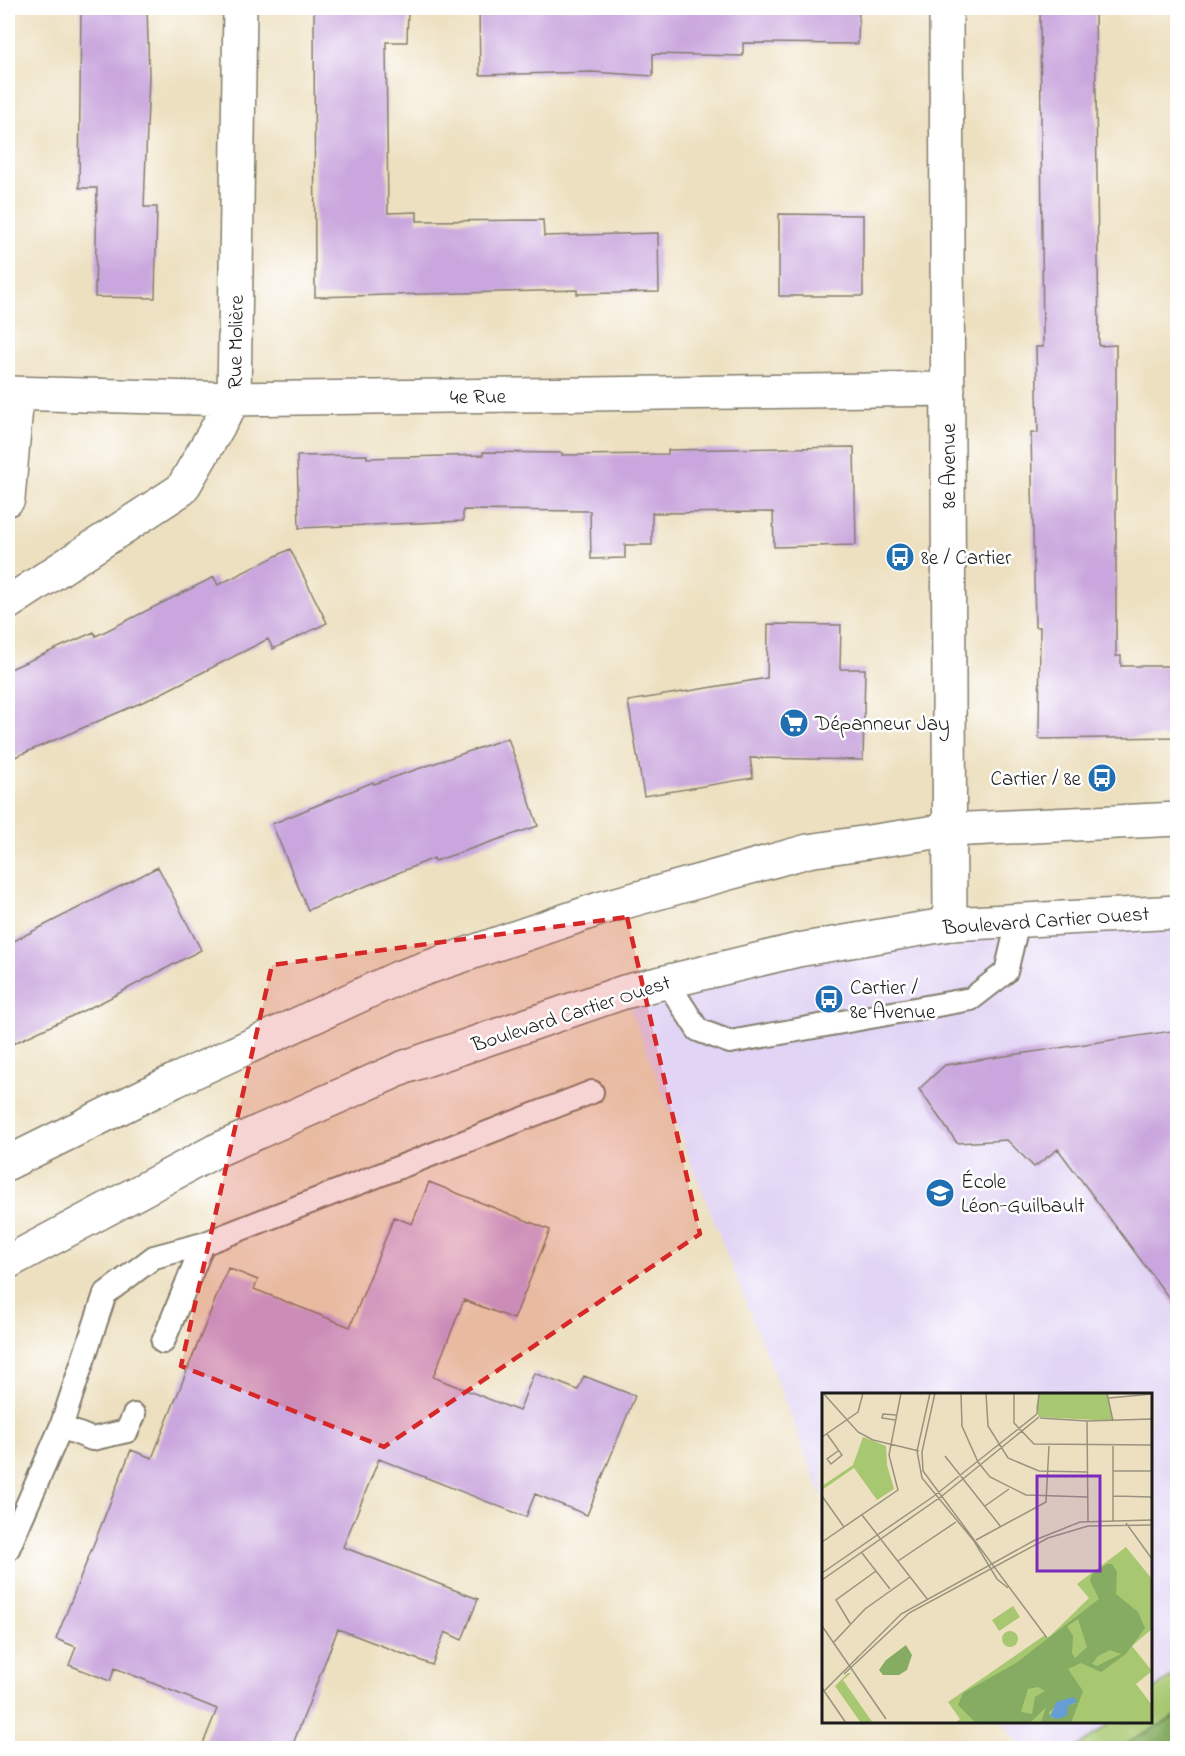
<svg xmlns="http://www.w3.org/2000/svg" width="1185" height="1756" viewBox="0 0 1185 1756" font-family="'Indie Flower',sans-serif">
<style>
.built{fill:#e1d4f4}
.green{fill:#a7c770;stroke:#627246;stroke-width:1.5}
.forest{fill:#85ac62;stroke:#50643f;stroke-width:1.5}
.building{fill:#c9a6dd}
.lines{fill:none;stroke-linecap:round;stroke-linejoin:round}
.service-casing{stroke:#847e6e;stroke-width:26}
.minor-casing{stroke:#847e6e;stroke-width:36}
.tertiary-casing{stroke:#847e6e;stroke-width:36}
.service{stroke:#fff;stroke-width:22}
.minor{stroke:#fff;stroke-width:33}
.tertiary{stroke:#fff;stroke-width:33}
.marked{fill:#d62828;fill-opacity:0.2;stroke:#d62828;stroke-width:4.5;stroke-dasharray:12 8;stroke-linejoin:round}
.labels{text-anchor:middle;stroke-width:5;stroke-linejoin:round;paint-order:stroke}
.street-label{font-size:21px;fill:#1c1c1c;stroke:#fff}
.poi-label{font-size:21px;fill:#1c1c1c;stroke:#fff;text-anchor:start}
.inset-road{fill:none;stroke:#99927e;stroke-width:1.5}
.view{fill:#7b2cbf;fill-opacity:0.15;stroke:#7b2cbf;stroke-width:3}
.inset-edge{fill:none;stroke:#1c1c1c;stroke-width:3}
</style>
<rect width="100%" height="100%" fill="#fff"/>
<filter id="ink" filterUnits="userSpaceOnUse"><feTurbulence type="fractalNoise" baseFrequency=".0167" numOctaves="2"/><feDisplacementMap in="SourceGraphic" scale="12" xChannelSelector="R" yChannelSelector="G"/><feConvolveMatrix kernelMatrix="1 2 1 2 8 2 1 2 1" color-interpolation-filters="sRGB"/></filter>
<filter id="wash" filterUnits="userSpaceOnUse"><feTurbulence type="fractalNoise" baseFrequency=".008" numOctaves="4" result="noise"/><feDisplacementMap in="SourceGraphic" scale="24" xChannelSelector="R" yChannelSelector="G"/><feGaussianBlur stdDeviation="1.35" result="paint"/><feColorMatrix in="noise" values="0 0 0 0 0 0 0 0 0 0 0 0 0 0 0 0 0 1.4 0 .05"/><feComposite in="paint" operator="in"/></filter>
<g filter="url(#wash)">
<rect width="100%" height="100%" fill="#ede0c0"/>
<!-- built -->
<path class="built" d="M 1177,912 L 1177,1672 L 1151,1692 L 1150,1394 L 824,1394 L 823,1499 L 624,992 L 798,950 Z
M 1002,1722 L 1112,1722 L 1076,1748 L 1024,1748 Z"/>
<!-- green -->
<path class="green" d="M 1177,1672 L 1177,1748 L 1076,1748 L 1112,1722 L 1150,1722 L 1151,1692 Z"/>
<!-- forest -->
<path class="forest" d="M 1177,1715 L 1177,1748 L 1119,1748 Z"/>
<g id="blocks">
<!-- building -->
<path class="building" d="M 81,8 L 147,8 L 149,76 L 144,207 L 157,207 L 155,298 L 95,297 L 97,188 L 79,188 Z
M 314,8 L 408,10 L 407,42 L 386,42 L 388,213 L 417,212 L 417,221 L 543,220 L 544,236 L 658,233 L 659,292 L 577,294 L 577,290 L 315,297 Z
M 479,8 L 859,8 L 858,44 L 743,43 L 743,56 L 653,54 L 653,76 L 592,72 L 480,75 Z
M 1040,8 L 1095,8 L 1099,346 L 1116,345 L 1116,656 L 1121,656 L 1121,666 L 1178,666 L 1178,737 L 1039,739 L 1040,627 L 1035,627 L 1031,433 L 1038,433 L 1036,347 L 1043,347 Z
M 779,214 L 863,215 L 863,296 L 779,296 Z
M 854,447 L 856,545 L 774,547 L 773,512 L 652,513 L 652,545 L 625,545 L 625,558 L 591,559 L 590,511 L 463,510 L 463,521 L 299,528 L 297,456 L 367,455 L 367,458 L 483,455 L 483,452 L 562,453 L 562,455 L 668,454 L 668,450 Z
M 290,549 L 327,623 L 273,649 L 268,639 L 152,698 L 8,760 L 8,670 L 94,632 L 96,636 L 214,577 L 218,585 Z
M 768,624 L 841,625 L 840,669 L 865,669 L 863,760 L 750,758 L 753,778 L 644,796 L 628,701 L 767,678 Z
M 508,738 L 538,826 L 435,861 L 434,858 L 308,910 L 272,824 L 373,782 L 374,784 Z
M 158,867 L 201,950 L 104,1001 L 8,1046 L 8,944 Z
M 1178,1030 L 1178,1310 L 1058,1149 L 1034,1167 L 1007,1140 L 957,1143 L 919,1089 L 945,1065 Z
M 429,1182 L 550,1230 L 514,1319 L 464,1300 L 433,1377 L 519,1411 L 534,1373 L 578,1390 L 584,1376 L 635,1396 L 587,1515 L 535,1494 L 526,1517 L 379,1459 L 343,1547 L 478,1599 L 462,1640 L 445,1632 L 432,1665 L 338,1629 L 291,1749 L 201,1749 L 217,1709 L 115,1668 L 110,1681 L 69,1665 L 76,1647 L 56,1639 L 131,1450 L 152,1458 L 228,1268 L 258,1280 L 254,1289 L 350,1327 L 394,1217 L 412,1224 Z"/>
</g>
</g>
<g filter="url(#ink)">
<use href="#blocks" fill-opacity="0" stroke="#847e6e" stroke-width="1.5"/>
<g class="lines">
<!-- service casing -->
<g class="service-casing">
<path id="service" d="M 667,982 L 698,1030 L 730,1042 L 971,999 L 1006,972 L 1018,921
M 163,1342 L 203,1244
M 61,1427 L 92,1439 L 127,1431 L 134,1415
M 8,1549 L 61,1427 L 105,1294 L 154,1257 L 203,1244 L 592,1092"/>
</g>
<!-- minor casing -->
<g class="minor-casing">
<path id="minor" d="M 946,8 L 950,924
M 8,393 L 234,399 L 948,389
M 8,499 L 17,395
M 8,603 L 182,489 L 234,399 L 240,8"/>
</g>
<!-- tertiary casing -->
<g class="tertiary-casing">
<path id="tertiary" d="M 8,1163 L 174,1081 L 400,977 L 599,909 L 808,851 L 949,830 L 1178,819
M 8,1262 L 215,1151 L 405,1067 L 624,992 L 798,950 L 950,924 L 1178,912"/>
</g>
<!-- service -->
<use href="#service" class="service"/>
<!-- minor -->
<use href="#minor" class="minor"/>
<!-- tertiary -->
<use href="#tertiary" class="tertiary"/>
</g>
</g>
<!-- marked area -->
<path class="marked" d="M 627,917 L 700,1234 L 384,1447 L 181,1366 L 272,965 Z"/>
<!-- icons -->
<defs>
<g id="bus-disc" transform="scale(1.5)"><circle r="9.5" fill="#1f6fb2" stroke="#fff"/><path d="M-5-6H5V4H4V6H2V4H-2V6H-4V4H-5ZM-3.5-4V0h7V-4ZM-3.5 1.2v1.5H-2V1.2ZM2 1.2v1.5H3.5V1.2Z" fill="#fff"/></g>
<g id="supermarket-disc" transform="scale(1.5)"><circle r="9.5" fill="#1f6fb2" stroke="#fff"/><path d="M-6-5.5h2.5l.6 2H6L4.5 2H-2.5L-4.4-4H-6ZM-1.5 3.2a1.3 1.3 0 1 0 .1 0ZM3 3.2a1.3 1.3 0 1 0 .1 0Z" fill="#fff"/></g>
<g id="school-disc" transform="scale(1.5)"><circle r="9.5" fill="#1f6fb2" stroke="#fff"/><path d="M0-5L7-2L0 1L-7-2ZM-4 1L0 2.5L4 1V4Q0 6-4 4Z" fill="#fff"/></g>
</defs>
<g fill-rule="evenodd">
<use href="#bus-disc" x="900" y="557"/>
<use href="#supermarket-disc" x="794" y="723"/>
<use href="#bus-disc" x="1102" y="778"/>
<use href="#bus-disc" x="829" y="999"/>
<use href="#school-disc" x="940" y="1193"/>
</g>
<g class="labels">
<!-- street labels -->
<g class="street-label">
<text transform="translate(235 342) rotate(-89)" y="7">Rue Molière</text>
<text transform="translate(478 396) rotate(-1)" y="7">4e Rue</text>
<text transform="translate(948 466) rotate(-90)" y="7">8e Avenue</text>
<text transform="translate(1046 920) rotate(-4)" y="7">Boulevard Cartier Ouest</text>
<text transform="translate(571 1013) rotate(-18)" y="7">Boulevard Cartier Ouest</text>
</g>
<!-- poi labels -->
<g class="poi-label">
<text x="921" y="564">8e / Cartier</text>
<text x="815" y="730">Dépanneur Jay</text>
<text x="1081" y="785" text-anchor="end">Cartier / 8e</text>
<text x="850" y="994">Cartier /<tspan x="850" dy="24">8e Avenue</tspan></text>
<text x="961" y="1188">École<tspan x="961" dy="24">Léon-Guilbault</tspan></text>
</g>
</g>
<!-- overview -->
<g transform="translate(822 1393)">
<rect width="330" height="330" fill="#ede0c0"/>
<path d="M 217,0 L 285,0 L 291,28 L 217,24 L 214,15 ZM 41,44 L 64,53 L 65,72 L 72,96 L 55,107 L 32,75 L 0,97 L 0,93 L 31,72 ZM 304,154 L 330,186 L 330,236 L 310,253 L 330,278 L 314,291 L 330,312 L 330,330 L 133,330 L 138,326 L 126,309 L 223,242 L 225,245 L 229,242 L 267,205 L 255,191 ZM 191,213 L 198,224 L 177,238 L 170,227 ZM180 246a8 8 0 1 1 16 0a8 8 0 1 1-16 0ZM 26,280 L 29,280 L 21,287 L 51,330 L 39,330 L 13,293 Z" fill="#a7c770"/>
<path d="M 285,171 L 290,171 L 295,179 L 294,201 L 316,219 L 323,235 L 304,261 L 279,279 L 259,270 L 246,276 L 261,298 L 249,330 L 219,330 L 224,314 L 208,330 L 154,330 L 136,312 L 141,300 L 194,270 L 277,206 L 268,188 L 270,181 ZM 256,226 L 265,254 L 253,265 L 250,260 L 251,243 L 245,233 ZM 288,257 L 299,261 L 275,273 L 270,271 L 276,263 ZM 216,294 L 223,298 L 213,304 L 210,321 L 199,319 L 206,296 ZM 243,306 L 254,310 L 246,313 L 243,323 L 229,325 L 227,319 ZM 84,252 L 90,262 L 85,277 L 77,282 L 61,282 L 57,277 L 64,267 Z" fill="#85ac62" fill-rule="evenodd"/>
<path d="M 251,304 L 255,309 L 246,313 L 245,322 L 237,326 L 228,324 L 234,309 Z" fill="#659dd4"/>
<path class="inset-road" d="M 1,0 L 36,39 L 51,47 L 97,58M 108,0 L 95,58 L 100,85 L 152,148 L 175,186 L 186,195M 113,0 L 100,59 L 101,78 L 225,245M 139,0 L 140,33 L 156,69 L 168,84 L 204,102 L 266,104M 164,0 L 166,33 L 186,65 L 217,78 L 266,79M 192,0 L 192,30 L 212,51 L 330,52M 285,0 L 291,28M 287,5 L 330,1M 215,21 L 217,0M 218,25 L 265,28 L 330,26M 73,27 L 60,25 L 61,21 L 74,22M 265,28 L 266,129M 5,41 L 20,62 L 9,71 L 5,66 L 16,58M 0,44 L 36,19 L 41,0M 291,53 L 291,128M 126,67 L 123,63 L 179,134M 291,78 L 330,78M 0,103 L 22,134M 291,103 L 330,104M 163,113 L 187,96M 40,122 L 106,207M 304,130 L 330,166M 154,147 L 224,109 L 227,53M 0,149 L 76,97 L 67,62 L 79,0M 40,160 L 68,196M 76,168 L 134,129M 0,180 L 112,103 L 215,21M 0,187 L 120,103 L 217,24M 29,232 L 14,207 L 54,178M 0,233 L 64,326M 12,249 L 43,216 L 88,184M 22,281 L 87,220 L 226,145 L 266,133 L 330,132M 0,295 L 24,330M 2,298 L 79,221 L 213,147 L 258,129 L 330,127"/>
<path class="view" d="M 215,83 L 278,83 L 278,178 L 215,178 Z"/>
<rect width="330" height="330" class="inset-edge"/>
</g>
<!-- margin -->
<rect width="1185" height="1756" fill="none" stroke="#fff" stroke-width="30"/>
</svg>
